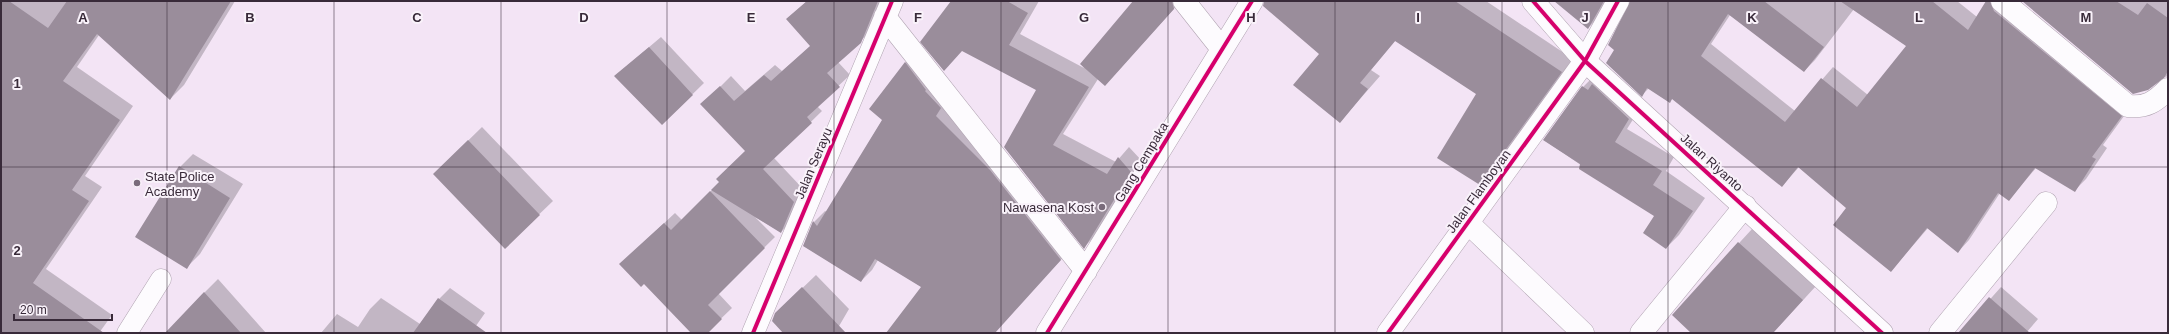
<svg xmlns="http://www.w3.org/2000/svg" width="2169" height="334" viewBox="0 0 2169 334" font-family="Helvetica,sans-serif">
<style>
.shadow{fill:#0003;fill-rule:evenodd}
.building{fill:#9a8d9b}
.lines{fill:none;stroke-linecap:round;stroke-linejoin:round}
.lane-casing{stroke:#b0a3b1;stroke-width:21}
.street-casing{stroke:#b0a3b1;stroke-width:23}
.secondary-casing{stroke:#b0a3b1;stroke-width:23}
.lane{stroke:#fdfbfe;stroke-width:20}
.street{stroke:#fdfbfe;stroke-width:22}
.secondary{stroke:#fdfbfe;stroke-width:22}
.cycleway-casing{stroke:#f9f2fa;stroke-width:6}
.cycleway{stroke:#d6006c;stroke-width:4}
.grid{fill:none;stroke:#382a39;stroke-width:1;stroke-opacity:0.55}
.poi-dot{fill:#796b7b;stroke:#f9f2fa;stroke-width:1.5}
.labels{text-anchor:middle;stroke-width:4;stroke-linejoin:round;paint-order:stroke}
.street-label{font-size:13px;fill:#382a39;stroke:#f9f2fa}
.poi-label{font-size:13px;fill:#382a39;stroke:#f9f2fa;text-anchor:start}
.grid-label{font-size:13px;text-anchor:middle;font-weight:bold;fill:#382a39;stroke:#f9f2fa;stroke-width:4;stroke-linejoin:round;paint-order:stroke}
</style>
<rect width="100%" height="100%" fill="#f3e4f5"/>
<!-- shadow -->
<path class="shadow" d="M 1,1 L 235,1 L 184,85 L 170,99 L 99,35 L 77,67 L 133,106 L 85,176 L 102,187 L 46,269 L 112,315 L 99,333 L 1,333 Z
M 807,1 L 885,1 L 871,31 L 838,62 L 850,75 L 817,106 L 822,111 L 774,158 L 805,191 L 792,221 L 781,232 L 755,217 L 775,237 L 718,293 L 732,308 L 706,333 L 693,333 L 631,254 L 675,213 L 682,220 L 720,182 L 746,151 L 713,94 L 731,76 L 745,91 L 775,65 L 782,71 L 811,46 L 787,19 Z
M 952,1 L 1039,1 L 1020,34 L 1084,68 L 1081,64 L 1135,1 L 1181,1 L 1105,85 L 1098,79 L 1063,134 L 1116,162 L 1129,147 L 1142,161 L 1095,236 L 1084,247 L 1005,147 L 1037,90 Z
M 1265,1 L 1486,1 L 1573,59 L 1492,171 L 1480,184 L 1478,94 L 1396,40 L 1371,70 L 1380,76 L 1340,122 L 1320,54 Z
M 1555,1 L 1608,1 L 1599,17 L 1588,28 Z
M 1631,1 L 1957,1 L 1977,17 L 1992,1 L 2132,105 L 2103,145 L 2107,148 L 2086,179 L 2075,190 L 2036,168 L 2009,200 L 2000,193 L 1969,240 L 1958,252 L 1928,228 L 1891,271 L 1848,208 L 1799,167 L 1782,186 L 1673,98 L 1669,102 L 1649,88 L 1642,95 ZM 1854,9 L 1908,46 L 1868,95 L 1833,67 L 1795,111 L 1711,44 L 1730,15 L 1804,71 L 1815,60 Z
M 2022,1 L 2168,1 L 2168,76 L 2159,79 Z
M 661,37 L 704,83 L 662,124 L 615,76 Z
M 916,52 L 1072,248 L 992,333 L 887,333 L 922,287 L 878,260 L 872,270 L 861,281 L 804,246 L 814,222 L 825,211 L 827,212 L 883,119 L 905,63 Z
M 1596,74 L 1642,105 L 1627,129 L 1674,157 L 1666,171 L 1705,198 L 1679,235 L 1666,248 L 1656,216 L 1544,140 L 1583,87 Z
M 482,127 L 553,201 L 505,247 L 434,174 Z
M 193,154 L 243,184 L 200,254 L 186,268 L 180,167 Z
M 1752,229 L 1816,286 L 1773,333 L 1693,333 L 1673,315 Z
M 816,275 L 849,309 L 835,333 L 785,333 L 790,300 Z
M 218,279 L 266,333 L 166,333 L 205,292 Z
M 2001,287 L 2038,319 L 2026,333 L 1960,333 Z
M 450,288 L 485,313 L 471,333 L 321,333 L 337,314 L 358,327 L 370,309 L 381,298 L 420,324 L 439,299 Z"/>
<!-- building -->
<path class="building" d="M 1,1 L 9,1 L 48,28 L 67,1 L 231,1 L 170,100 L 97,34 L 63,81 L 120,120 L 72,190 L 89,201 L 33,283 L 104,333 L 1,333 Z
M 807,1 L 878,1 L 861,43 L 827,73 L 840,87 L 807,117 L 812,123 L 763,169 L 794,202 L 781,233 L 711,190 L 719,182 L 716,179 L 745,151 L 700,104 L 720,86 L 734,101 L 764,75 L 771,81 L 810,46 L 786,19 Z
M 951,1 L 1007,1 L 1028,13 L 1009,45 L 1089,87 L 1053,145 L 1107,174 L 1118,157 L 1131,172 L 1084,249 L 1004,147 L 1036,90 L 962,51 L 944,71 L 920,42 Z
M 1133,1 L 1172,1 L 1174,9 L 1105,86 L 1080,64 Z
M 1264,1 L 1455,1 L 1562,72 L 1480,185 L 1437,158 L 1476,94 L 1395,41 L 1360,83 L 1368,89 L 1340,123 L 1293,85 L 1319,54 L 1263,6 Z
M 1554,1 L 1604,1 L 1588,29 Z
M 1630,1 L 1764,1 L 1824,47 L 1804,72 L 1728,14 L 1701,56 L 1785,122 L 1821,78 L 1857,107 L 1906,46 L 1840,1 L 1932,1 L 1968,30 L 1986,1 L 1990,1 L 1994,11 L 2122,116 L 2092,157 L 2096,159 L 2075,192 L 2035,168 L 2009,201 L 1998,193 L 1958,253 L 1927,228 L 1891,272 L 1833,225 L 1846,208 L 1798,167 L 1782,187 L 1672,99 L 1670,103 L 1647,88 L 1642,97 L 1606,63 L 1614,50 L 1608,45 Z
M 2022,1 L 2116,1 L 2138,15 L 2147,3 L 2168,18 L 2168,71 L 2164,78 L 2148,90 L 2133,94 Z
M 649,47 L 693,95 L 662,125 L 614,76 Z
M 905,62 L 926,90 L 925,91 L 941,108 L 936,116 L 990,170 L 1061,260 L 995,333 L 886,333 L 921,287 L 875,259 L 861,282 L 803,246 L 813,221 L 817,226 L 882,120 L 869,109 Z
M 1592,84 L 1629,119 L 1615,142 L 1662,171 L 1653,185 L 1693,211 L 1666,249 L 1643,233 L 1654,216 L 1579,169 L 1580,164 L 1543,140 L 1582,86 L 1588,90 Z
M 468,140 L 540,215 L 505,249 L 433,174 Z
M 179,166 L 230,198 L 187,269 L 135,237 Z
M 710,191 L 765,248 L 708,305 L 722,319 L 708,333 L 691,333 L 644,284 L 641,287 L 619,264 L 664,223 L 671,230 Z
M 1738,242 L 1803,300 L 1773,333 L 1691,333 L 1672,315 Z
M 802,287 L 846,333 L 783,333 L 772,321 L 775,313 Z
M 204,292 L 241,333 L 165,333 Z
M 1989,297 L 2030,333 L 1958,333 Z
M 438,298 L 487,333 L 413,333 Z"/>
<g class="lines">
<!-- lane casing -->
<g class="lane-casing">
<path id="lane" d="M 127,333 L 161,279"/>
</g>
<!-- street casing -->
<g class="street-casing">
<path id="street" d="M 1184,1 L 1222,49
M 2002,1 L 2128,106 C 2146,108 2155,102 2168,89
M 885,17 L 1086,271
M 1467,222 L 1583,333
M 753,333 L 892,1
M 1047,333 L 1252,1
M 1388,333 L 1585,61 L 1618,1
M 1641,333 L 1745,206
M 1940,333 L 2046,203"/>
</g>
<!-- secondary casing -->
<g class="secondary-casing">
<path id="secondary" d="M 1533,1 L 1585,61 L 1882,333"/>
</g>
<!-- lane -->
<use href="#lane" class="lane"/>
<!-- street -->
<use href="#street" class="street"/>
<!-- secondary -->
<use href="#secondary" class="secondary"/>
<!-- cycleway casing -->
<g class="cycleway-casing">
<path id="cycleway" d="M 1533,1 L 1585,61 L 1882,333
M 753,333 L 892,1
M 1047,333 L 1252,1
M 1388,333 L 1585,61 L 1618,1"/>
</g>
<!-- cycleway -->
<use href="#cycleway" class="cycleway"/>
</g>
<!-- grid -->
<path class="grid" d="M 167,1 L 167,333M 334,1 L 334,333M 501,1 L 501,333M 667,1 L 667,333M 834,1 L 834,333M 1001,1 L 1001,333M 1168,1 L 1168,333M 1335,1 L 1335,333M 1502,1 L 1502,333M 1668,1 L 1668,333M 1835,1 L 1835,333M 2002,1 L 2002,333M 1,167 L 2168,167"/>
<!-- markers -->
<g class="poi-dot">
<circle cx="137" cy="183" r="4"/>
<circle cx="1102" cy="207" r="4"/>
</g>
<g class="labels">
<!-- street labels -->
<g class="street-label">
<text transform="translate(1141 162) rotate(-59)" y="5">Gang Cempaka</text>
<text transform="translate(1712 162) rotate(42)" y="5">Jalan Riyanto</text>
<text transform="translate(813 163) rotate(-67)" y="5">Jalan Serayu</text>
<text transform="translate(1478 191) rotate(-54)" y="5">Jalan Flamboyan</text>
</g>
<!-- poi labels -->
<g class="poi-label">
<text x="145" y="181">State Police<tspan x="145" dy="15">Academy</tspan></text>
<text x="1094" y="212" text-anchor="end">Nawasena Kost</text>
</g>
</g>
<g class="grid-label">
<text x="83" y="22">A</text>
<text x="250" y="22">B</text>
<text x="417" y="22">C</text>
<text x="584" y="22">D</text>
<text x="751" y="22">E</text>
<text x="918" y="22">F</text>
<text x="1084" y="22">G</text>
<text x="1251" y="22">H</text>
<text x="1418" y="22">I</text>
<text x="1585" y="22">J</text>
<text x="1752" y="22">K</text>
<text x="1919" y="22">L</text>
<text x="2086" y="22">M</text>
<text x="17" y="88">1</text>
<text x="17" y="255">2</text>
</g>
<!-- border -->
<rect width="2169" height="334" fill="none" stroke="#382a39" stroke-width="4"/>
<!-- scale -->
<path d="M14 314v6h98v-6" fill="none" stroke="#382a39" stroke-width="2"/>
<text x="20" y="314" font-size="12" fill="#382a39" stroke="#f9f2fa" stroke-width="3" paint-order="stroke">20 m</text>
</svg>
